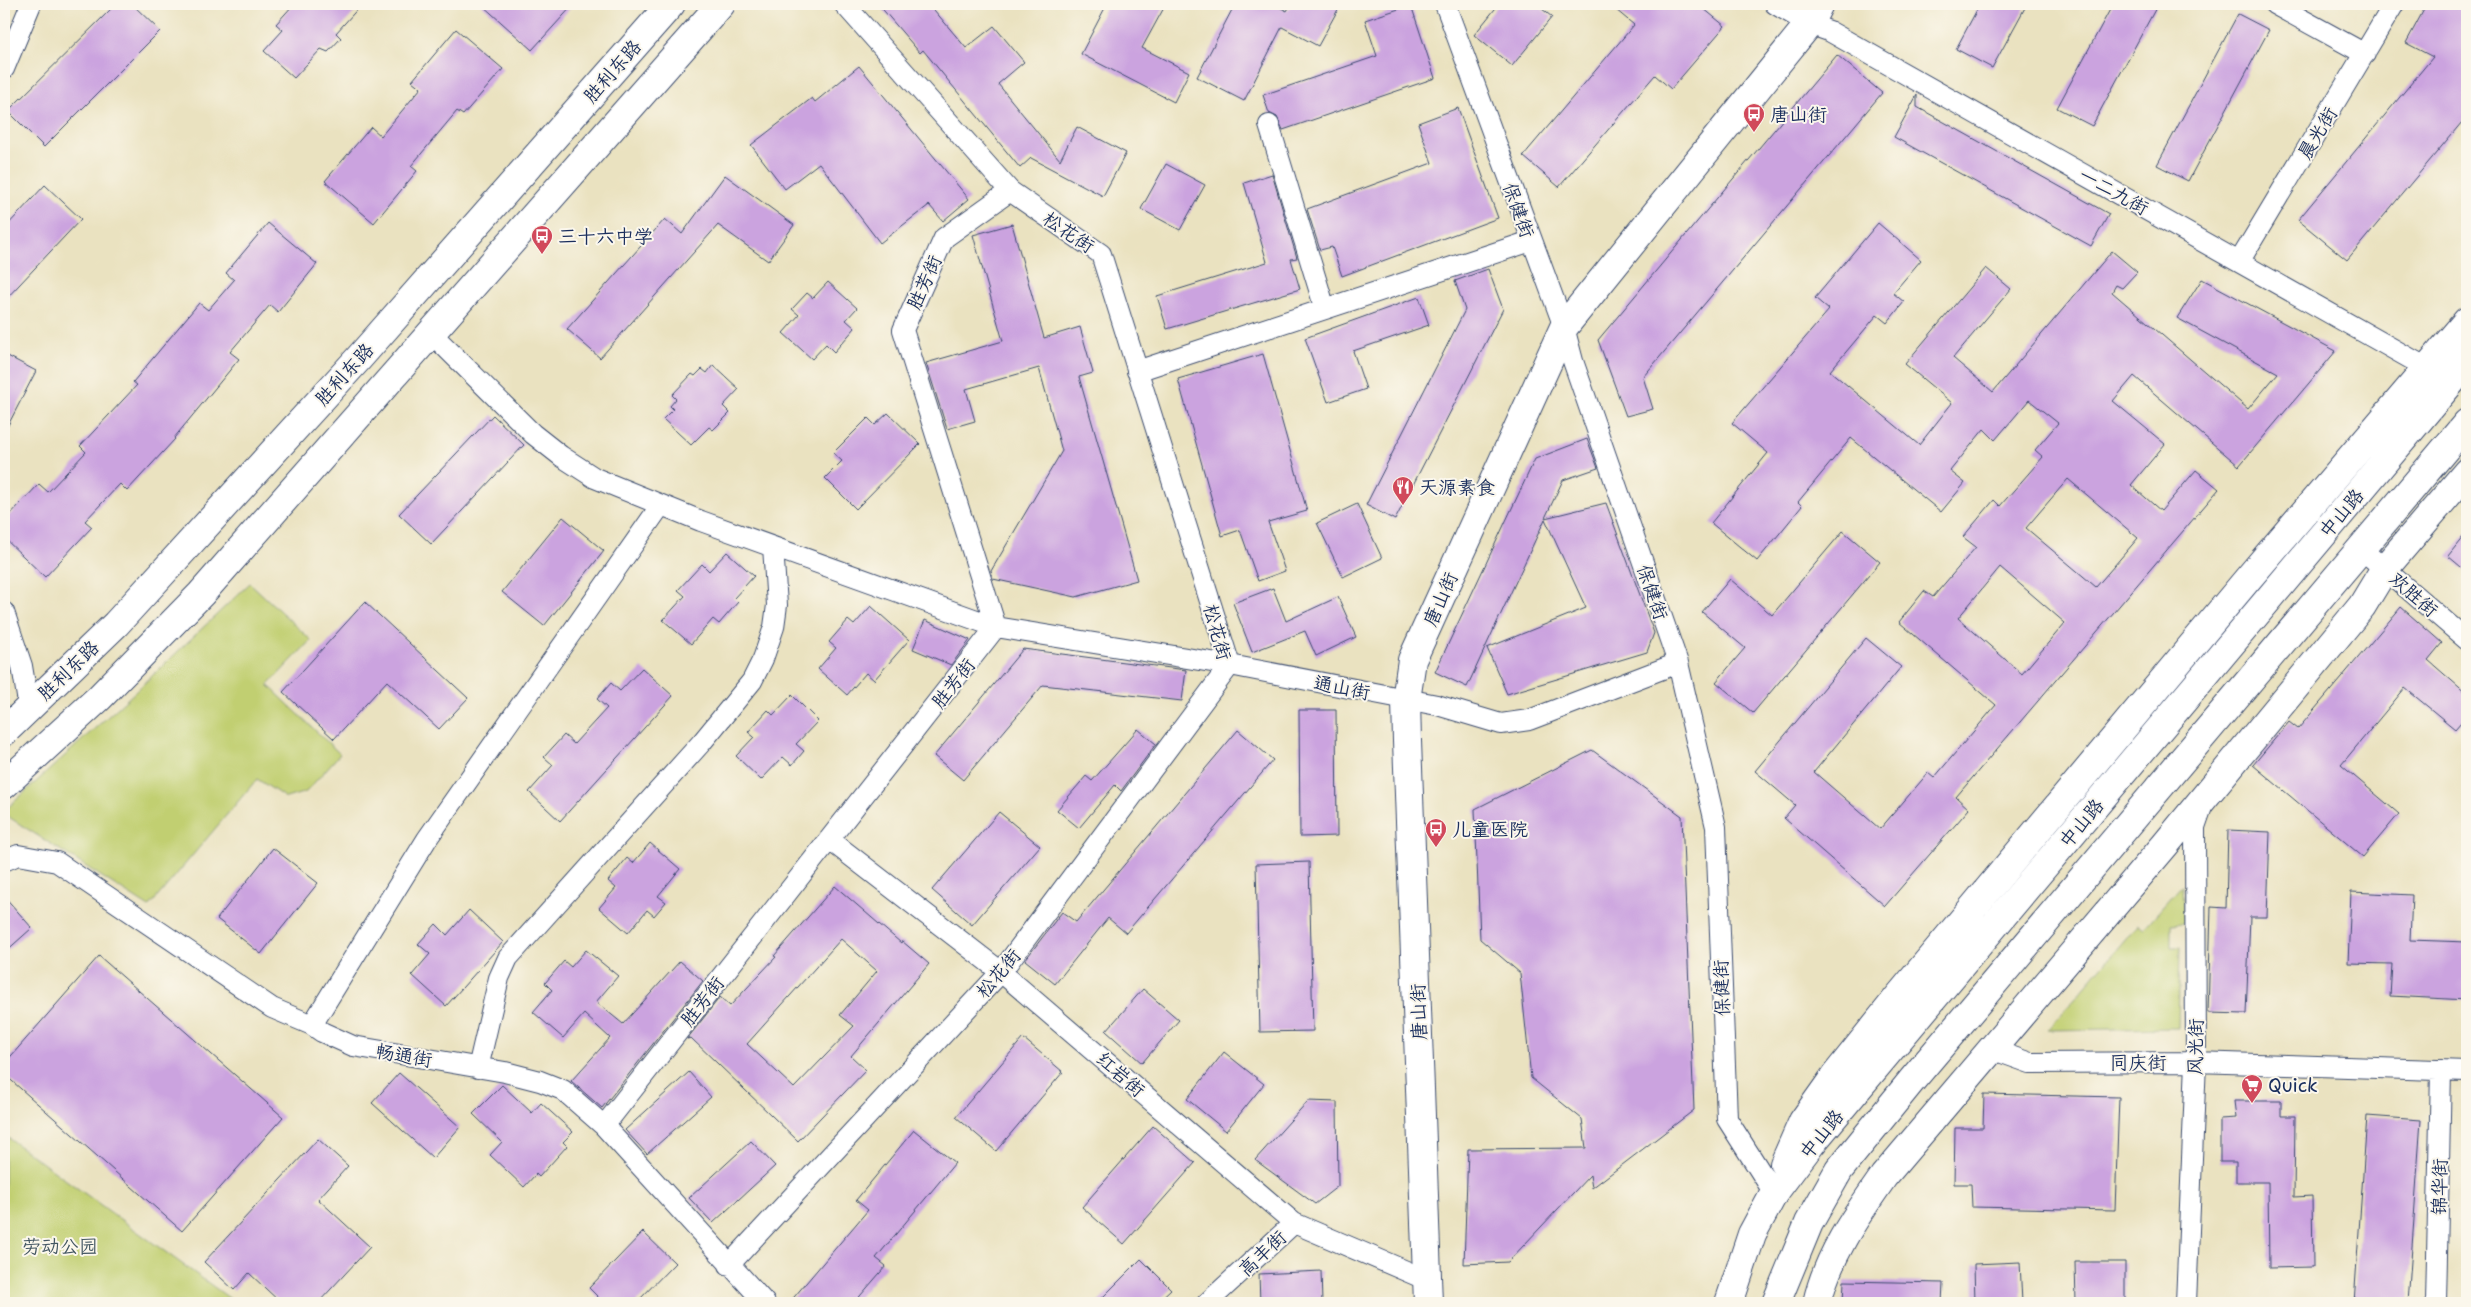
<svg xmlns="http://www.w3.org/2000/svg" width="2471" height="1307" viewBox="0 0 2471 1307" font-family="'Shantell Sans','LXGW WenKai TC',sans-serif">
<style>
.green{fill:#c1cf71;stroke:#6e7f68}
.building{fill:#cba3df;fill-rule:evenodd}
.lines{fill:none;stroke-linecap:round;stroke-linejoin:round}
.street-casing{stroke:#3a4a6d;stroke-width:22}
.secondary-casing{stroke:#3a4a6d;stroke-width:30}
.primary-casing{stroke:#3a4a6d;stroke-width:30}
.street{stroke:#fff;stroke-width:20}
.secondary{stroke:#fff;stroke-width:28}
.primary{stroke:#fff;stroke-width:28}
.labels{text-anchor:middle;stroke-width:4;stroke-linejoin:round;paint-order:stroke}
.street-label{font-size:19px;fill:#1b2f5e;stroke:#fbf7ec}
.poi-label{font-size:19px;fill:#1b2f5e;stroke:#fbf7ec;text-anchor:start}
.park-label{font-size:19px;fill:#445763;stroke:#fbf7ec}
</style>
<rect width="100%" height="100%" fill="#fbf7ec"/>
<filter id="ink" filterUnits="userSpaceOnUse"><feTurbulence type="fractalNoise" baseFrequency=".02" numOctaves="2"/><feDisplacementMap in="SourceGraphic" scale="10" xChannelSelector="R" yChannelSelector="G"/><feConvolveMatrix kernelMatrix="1 2 1 2 8 2 1 2 1" color-interpolation-filters="sRGB"/></filter>
<filter id="wash" filterUnits="userSpaceOnUse"><feTurbulence type="fractalNoise" baseFrequency=".0096" numOctaves="4" result="noise"/><feDisplacementMap in="SourceGraphic" scale="20" xChannelSelector="R" yChannelSelector="G"/><feGaussianBlur stdDeviation="1.12" result="paint"/><feColorMatrix in="noise" values="0 0 0 0 0 0 0 0 0 0 0 0 0 0 0 0 0 1.4 0 .05"/><feComposite in="paint" operator="in"/></filter>
<g filter="url(#wash)">
<rect width="100%" height="100%" fill="#eae2c0"/>
<!-- green -->
<path class="green" d="M 250,583 L 311,640 L 268,685 L 340,754 L 306,792 L 286,798 L 257,779 L 149,907 L 4,814 L 4,811 L 135,692 Z
M 2182,885 L 2184,923 L 2171,924 L 2171,947 L 2180,947 L 2178,1028 L 2048,1030 L 2138,924 L 2144,928 Z
M 4,1135 L 236,1303 L 4,1303 Z"/>
<g id="blocks">
<!-- building -->
<path class="building" d="M 116,4 L 132,4 L 160,31 L 44,147 L 8,111 Z
M 294,4 L 362,4 L 336,33 L 341,38 L 328,52 L 321,49 L 294,78 L 264,51 L 283,30 L 276,24 Z
M 481,4 L 574,4 L 532,50 Z
M 878,4 L 929,4 L 966,48 L 994,26 L 1024,62 L 998,84 L 1060,160 L 1077,127 L 1126,153 L 1103,196 L 1031,158 L 1020,168 L 923,50 L 920,53 Z
M 1107,4 L 1166,4 L 1142,48 L 1189,72 L 1174,102 L 1081,54 Z
M 1235,4 L 1273,4 L 1287,11 L 1291,4 L 1341,4 L 1318,46 L 1282,27 L 1244,101 L 1197,77 Z
M 1499,4 L 1536,4 L 1552,17 L 1512,66 L 1474,35 Z
M 1609,4 L 1698,4 L 1725,26 L 1671,89 L 1655,75 L 1559,187 L 1523,156 L 1634,25 Z
M 1980,4 L 2027,4 L 1992,68 L 1956,49 Z
M 2113,4 L 2158,4 L 2092,126 L 2057,108 Z
M 2427,4 L 2467,4 L 2467,116 L 2347,260 L 2298,220 L 2433,57 L 2406,43 Z
M 1411,5 L 1435,78 L 1283,130 L 1277,117 L 1269,113 L 1263,95 L 1377,56 L 1365,20 Z
M 2238,14 L 2269,30 L 2188,181 L 2157,165 Z
M 456,29 L 503,69 L 463,115 L 457,111 L 411,166 L 417,171 L 374,223 L 325,181 L 371,127 L 381,136 L 421,88 L 412,81 Z
M 1837,55 L 1882,93 L 1643,377 L 1653,409 L 1626,416 L 1598,340 Z
M 859,66 L 969,199 L 943,221 L 929,205 L 880,243 L 819,163 L 785,189 L 751,145 L 812,98 L 815,102 Z
M 1917,95 L 1917,107 L 2109,214 L 2091,246 L 1894,137 Z
M 1458,108 L 1498,218 L 1342,276 L 1332,247 L 1320,250 L 1307,209 L 1432,163 L 1418,123 Z
M 1166,164 L 1205,185 L 1180,230 L 1141,209 Z
M 1272,174 L 1297,258 L 1291,259 L 1300,289 L 1167,329 L 1157,296 L 1267,262 L 1244,183 Z
M 725,175 L 794,225 L 768,261 L 718,225 L 600,358 L 567,329 L 665,219 L 682,234 Z
M 45,185 L 81,219 L 4,301 L 4,229 Z
M 268,223 L 317,264 L 278,312 L 270,305 L 230,352 L 239,359 L 174,438 L 175,439 L 127,491 L 120,484 L 85,521 L 92,527 L 45,577 L 4,538 L 4,521 L 39,484 L 48,492 L 86,452 L 80,446 L 137,385 L 133,382 L 199,303 L 208,310 L 234,280 L 226,273 Z
M 1878,223 L 1921,260 L 1893,293 L 1904,302 L 1887,323 L 1877,315 L 1830,371 L 1919,445 L 1952,403 L 1905,364 L 1986,268 L 2011,289 L 1953,358 L 1993,392 L 2112,251 L 2137,272 L 2122,288 L 2116,285 L 2112,292 L 2248,409 L 2278,373 L 2177,318 L 2202,279 L 2336,351 L 2239,466 L 2134,376 L 2113,401 L 2165,444 L 2131,485 L 2161,511 L 2196,470 L 2219,489 L 1956,797 L 1969,809 L 1885,906 L 1784,818 L 1795,805 L 1755,771 L 1866,638 L 1901,667 L 1814,772 L 1880,829 L 1928,773 L 1934,778 L 1996,705 L 1899,622 L 1924,591 L 1933,597 L 1976,547 L 1963,537 L 1994,500 L 2000,506 L 2043,457 L 2035,450 L 2058,423 L 2029,400 L 1995,440 L 1984,429 L 1950,471 L 1965,483 L 1941,512 L 1851,438 L 1798,502 L 1802,506 L 1757,561 L 1711,523 L 1768,453 L 1732,423 L 1829,310 L 1815,298 ZM 2068,479 L 2138,538 L 2096,587 L 2026,528 ZM 2000,567 L 2065,623 L 2022,674 L 1958,618 Z
M 1012,224 L 1044,338 L 1080,327 L 1093,373 L 1079,377 L 1137,580 L 1076,597 L 993,579 L 991,571 L 1062,451 L 1039,368 L 966,389 L 975,421 L 947,429 L 926,363 L 1003,341 L 973,235 Z
M 1488,269 L 1503,309 L 1395,520 L 1366,505 L 1465,310 L 1455,281 Z
M 828,282 L 857,308 L 846,320 L 855,328 L 834,352 L 826,344 L 812,359 L 783,333 L 799,315 L 792,309 L 807,293 L 813,298 Z
M 1419,297 L 1429,325 L 1353,351 L 1366,389 L 1328,402 L 1305,338 Z
M 4,354 L 36,371 L 4,433 Z
M 1263,354 L 1307,511 L 1268,522 L 1285,571 L 1258,581 L 1240,530 L 1222,536 L 1178,379 Z
M 713,365 L 739,389 L 723,406 L 730,413 L 713,430 L 709,427 L 691,445 L 663,419 L 673,409 L 670,406 L 676,399 L 672,395 L 692,374 L 695,376 L 702,369 L 707,373 Z
M 888,413 L 920,444 L 856,509 L 825,478 L 842,461 L 833,453 L 868,418 L 875,425 Z
M 493,415 L 524,445 L 431,544 L 399,514 Z
M 1587,439 L 1598,468 L 1563,480 L 1545,518 L 1606,503 L 1654,633 L 1647,652 L 1507,694 L 1487,648 L 1586,608 L 1545,519 L 1467,687 L 1435,672 L 1535,459 Z
M 1357,504 L 1382,558 L 1343,577 L 1317,523 Z
M 563,517 L 604,551 L 544,626 L 502,592 Z
M 1843,531 L 1880,562 L 1753,713 L 1716,682 L 1745,648 L 1702,612 L 1730,579 L 1772,615 Z
M 2467,532 L 2467,572 L 2448,556 Z
M 727,552 L 754,576 L 734,598 L 738,602 L 719,624 L 713,619 L 691,644 L 663,620 L 685,596 L 678,590 L 702,564 L 709,571 Z
M 1273,588 L 1286,621 L 1338,597 L 1356,637 L 1316,656 L 1305,631 L 1252,652 L 1233,603 Z
M 365,602 L 468,698 L 439,729 L 387,681 L 334,739 L 283,692 Z
M 871,606 L 909,640 L 874,680 L 866,673 L 847,695 L 818,669 L 836,648 L 829,642 L 848,620 L 854,625 Z
M 2401,607 L 2442,643 L 2428,660 L 2467,694 L 2467,715 L 2455,729 L 2405,688 L 2341,765 L 2399,814 L 2363,857 L 2253,765 L 2289,722 L 2298,729 Z
M 925,620 L 970,640 L 951,665 L 913,649 Z
M 1023,649 L 1186,670 L 1182,701 L 1043,685 L 963,780 L 934,756 Z
M 642,668 L 673,696 L 560,821 L 529,792 L 553,765 L 544,757 L 564,735 L 574,744 L 607,708 L 597,699 L 611,683 L 620,691 Z
M 792,695 L 818,721 L 796,744 L 804,751 L 792,765 L 783,757 L 761,780 L 736,756 L 754,737 L 748,732 L 768,710 L 773,715 Z
M 1299,710 L 1336,710 L 1337,836 L 1300,837 Z
M 1138,729 L 1156,744 L 1121,791 L 1115,785 L 1079,828 L 1057,810 L 1086,776 L 1092,781 Z
M 1238,730 L 1273,760 L 1126,933 L 1108,918 L 1055,984 L 1025,960 L 1062,912 L 1076,922 Z
M 1592,750 L 1682,816 L 1694,1110 L 1592,1188 L 1590,1175 L 1508,1262 L 1464,1264 L 1468,1149 L 1586,1148 L 1582,1119 L 1531,1078 L 1520,973 L 1480,939 L 1475,809 Z
M 999,812 L 1040,846 L 972,925 L 932,890 Z
M 2228,830 L 2270,832 L 2267,917 L 2250,917 L 2246,1014 L 2208,1013 L 2211,907 L 2226,908 Z
M 650,843 L 680,869 L 658,896 L 666,902 L 654,916 L 647,910 L 628,933 L 599,908 L 616,888 L 608,881 L 627,858 L 633,863 Z
M 273,848 L 318,883 L 261,954 L 217,919 Z
M 1309,862 L 1313,1031 L 1260,1032 L 1256,864 Z
M 835,886 L 901,943 L 902,941 L 929,964 L 851,1056 L 866,1070 L 798,1141 L 691,1038 L 687,1039 L 720,997 L 730,1006 L 776,957 L 774,956 ZM 841,939 L 877,971 L 840,1015 L 854,1026 L 794,1088 L 747,1044 Z
M 2351,892 L 2412,895 L 2410,940 L 2467,942 L 2467,1000 L 2390,996 L 2392,964 L 2348,963 Z
M 4,896 L 32,928 L 4,953 Z
M 469,910 L 503,942 L 446,1006 L 412,975 L 430,954 L 418,944 L 436,924 L 447,935 Z
M 586,950 L 618,976 L 596,1002 L 623,1024 L 680,961 L 703,981 L 602,1108 L 571,1081 L 610,1038 L 584,1014 L 563,1038 L 533,1012 L 552,990 L 545,983 L 564,961 L 571,967 Z
M 99,956 L 283,1117 L 182,1231 L 4,1074 L 4,1064 Z
M 1143,989 L 1179,1020 L 1142,1063 L 1106,1031 Z
M 1023,1038 L 1063,1072 L 996,1151 L 956,1117 Z
M 1224,1052 L 1264,1084 L 1226,1131 L 1187,1099 Z
M 689,1072 L 711,1097 L 647,1154 L 625,1130 Z
M 399,1073 L 460,1127 L 433,1158 L 372,1103 Z
M 502,1085 L 532,1113 L 541,1103 L 573,1132 L 563,1142 L 567,1146 L 539,1177 L 536,1174 L 524,1187 L 490,1155 L 502,1142 L 473,1114 Z
M 1984,1094 L 2119,1097 L 2115,1210 L 1972,1207 L 1971,1184 L 1954,1184 L 1955,1128 L 1983,1128 Z
M 1308,1101 L 1337,1102 L 1338,1186 L 1315,1204 L 1255,1160 Z
M 2234,1101 L 2281,1101 L 2281,1116 L 2295,1116 L 2294,1197 L 2312,1196 L 2313,1267 L 2269,1268 L 2268,1182 L 2236,1182 L 2236,1162 L 2220,1162 L 2220,1119 L 2236,1118 Z
M 2367,1116 L 2421,1120 L 2408,1303 L 2354,1303 Z
M 1153,1126 L 1195,1163 L 1124,1244 L 1082,1207 Z
M 914,1130 L 955,1163 L 876,1258 L 886,1266 L 854,1303 L 789,1303 L 868,1210 L 856,1200 Z
M 318,1139 L 348,1166 L 318,1199 L 370,1247 L 318,1303 L 281,1303 L 249,1273 L 234,1290 L 204,1262 Z
M 751,1141 L 775,1166 L 713,1223 L 689,1198 Z
M 643,1232 L 675,1263 L 636,1303 L 604,1303 L 589,1288 Z
M 1141,1259 L 1171,1289 L 1156,1303 L 1097,1303 Z
M 2020,1262 L 2022,1303 L 1975,1303 L 1974,1264 Z
M 2075,1262 L 2125,1262 L 2125,1303 L 2076,1303 Z
M 1321,1271 L 1322,1303 L 1260,1303 L 1259,1274 Z
M 1844,1281 L 1943,1283 L 1942,1303 L 1843,1303 Z"/>
</g>
</g>
<g filter="url(#ink)">
<use href="#blocks" fill-opacity="0" stroke="#3a4a6d" stroke-width="1"/>
<g class="lines">
<!-- street casing -->
<g class="street-casing">
<path id="street" d="M 1445,4 L 1564,327 L 1573,361 L 1678,663 L 1716,827 L 1727,1119 L 1774,1193
M 1775,4 L 1809,24 L 1829,31 L 2427,368 L 2436,377
M 2274,4 L 2365,54
M 4,69 L 31,4
M 1269,125 L 1325,309
M 2239,262 L 2394,4
M 430,332 L 533,434 L 561,456 L 595,478 L 701,521 L 996,627 L 1230,665 L 1437,705 L 1501,724 L 1529,720 L 1678,663
M 1137,371 L 1531,241
M 2360,548 L 2467,640
M 4,612 L 22,666 L 29,709
M 830,840 L 1001,972 L 1294,1223 L 1427,1280
M 4,861 L 18,855 L 57,862 L 272,1008 L 312,1025 L 322,1032 L 353,1046 L 505,1072 L 540,1081 L 563,1090 L 604,1126 L 765,1303
M 312,1025 L 427,839 L 661,505
M 1991,1049 L 2030,1063 L 2196,1062 L 2467,1071
M 478,1068 L 499,978 L 508,958 L 702,742 L 752,681 L 763,659 L 774,627 L 777,605 L 773,547
M 604,1126 L 996,627 L 903,330 L 944,238 L 1010,191
M 729,1265 L 1001,972 L 1230,665 L 1101,254 L 1010,191 L 844,4
M 1207,1303 L 1294,1223
M 2186,1303 L 2196,1062 L 2195,827 L 2203,804
M 2436,1303 L 2441,1070"/>
</g>
<!-- secondary casing -->
<g class="secondary-casing">
<path id="secondary" d="M 1428,1303 L 1407,741 L 1406,700 L 1412,660 L 1564,327 L 1809,24 L 1819,4"/>
</g>
<!-- primary casing -->
<g class="primary-casing">
<path id="primary" d="M 4,732 L 116,624 L 359,358 L 671,4
M 4,785 L 99,698 L 201,594 L 721,4
M 1784,1164 L 1803,1121 L 1835,1076 L 1899,996 L 2246,581 L 2467,321
M 1729,1303 L 1752,1234 L 1774,1193 L 1811,1144 L 2467,363
M 1776,1303 L 1809,1223 L 1839,1170 L 1913,1079 L 2467,423
M 1817,1303 C 1828,1255 1856,1216 1884,1176 L 2165,845 L 2362,606 L 2385,568 L 2467,472"/>
</g>
<!-- street -->
<use href="#street" class="street"/>
<!-- secondary -->
<use href="#secondary" class="secondary"/>
<!-- primary -->
<use href="#primary" class="primary"/>
</g>
</g>
<!-- icons -->
<defs>
<g id="bus-pin" transform="scale(1.125)"><path d="M0 17L-7.5 6A9.5 9.5 0 1 1 7.5 6Z" fill="#d1495b" stroke="#fbf7ec"/><path d="M-5-6H5V4H4V6H2V4H-2V6H-4V4H-5ZM-3.5-4V0h7V-4ZM-3.5 1.2v1.5H-2V1.2ZM2 1.2v1.5H3.5V1.2Z" fill="#fff"/></g>
<g id="restaurant-pin" transform="scale(1.125)"><path d="M0 17L-7.5 6A9.5 9.5 0 1 1 7.5 6Z" fill="#d1495b" stroke="#fbf7ec"/><path d="M-5-6h1v4h1v-4h1v4h1v-4h1v5L-1.5 .5V6h-2V.5L-5-1ZM5-6V6H3V1.5H1.5Q1.5-4 5-6Z" fill="#fff"/></g>
<g id="supermarket-pin" transform="scale(1.125)"><path d="M0 17L-7.5 6A9.5 9.5 0 1 1 7.5 6Z" fill="#d1495b" stroke="#fbf7ec"/><path d="M-6-5.5h2.5l.6 2H6L4.5 2H-2.5L-4.4-4H-6ZM-1.5 3.2a1.3 1.3 0 1 0 .1 0ZM3 3.2a1.3 1.3 0 1 0 .1 0Z" fill="#fff"/></g>
</defs>
<g fill-rule="evenodd">
<use href="#bus-pin" x="1754" y="114"/>
<use href="#bus-pin" x="542" y="236"/>
<use href="#restaurant-pin" x="1403" y="487"/>
<use href="#bus-pin" x="1436" y="829"/>
<use href="#supermarket-pin" x="2252" y="1085"/>
</g>
<g class="labels">
<!-- street labels -->
<g class="street-label">
<text transform="translate(612 71) rotate(-49)" y="7">胜利东路</text>
<text transform="translate(2317 133) rotate(-59)" y="7">晨光街</text>
<text transform="translate(2114 191) rotate(29)" y="7">一二九街</text>
<text transform="translate(1519 210) rotate(70)" y="7">保健街</text>
<text transform="translate(1069 232) rotate(34)" y="7">松花街</text>
<text transform="translate(924 282) rotate(-66)" y="7">胜芳街</text>
<text transform="translate(344 374) rotate(-48)" y="7">胜利东路</text>
<text transform="translate(2341 513) rotate(-50)" y="7">中山路</text>
<text transform="translate(1653 592) rotate(71)" y="7">保健街</text>
<text transform="translate(2414 594) rotate(41)" y="7">欢胜街</text>
<text transform="translate(1440 599) rotate(-66)" y="7">唐山街</text>
<text transform="translate(1218 632) rotate(75)" y="7">松花街</text>
<text transform="translate(68 670) rotate(-44)" y="7">胜利东路</text>
<text transform="translate(953 683) rotate(-52)" y="7">胜芳街</text>
<text transform="translate(1342 687) rotate(11)" y="7">通山街</text>
<text transform="translate(2081 823) rotate(-50)" y="7">中山路</text>
<text transform="translate(998 973) rotate(-50)" y="7">松花街</text>
<text transform="translate(1721 988) rotate(-92)" y="7">保健街</text>
<text transform="translate(702 1001) rotate(-52)" y="7">胜芳街</text>
<text transform="translate(1418 1012) rotate(-92)" y="7">唐山街</text>
<text transform="translate(2195 1047) rotate(-89)" y="7">风光街</text>
<text transform="translate(404 1055) rotate(10)" y="7">畅通街</text>
<text x="2138" y="1069">同庆街</text>
<text transform="translate(1121 1074) rotate(41)" y="7">红岩街</text>
<text transform="translate(1821 1134) rotate(-51)" y="7">中山路</text>
<text transform="translate(2439 1187) rotate(-89)" y="7">锦华街</text>
<text transform="translate(1262 1253) rotate(-43)" y="7">高丰街</text>
</g>
<!-- poi labels -->
<g class="poi-label">
<text x="1770" y="121">唐山街</text>
<text x="558" y="243">三十六中学</text>
<text x="1419" y="494">天源素食</text>
<text x="1452" y="836">儿童医院</text>
<text x="2268" y="1092">Quick</text>
</g>
<!-- park labels -->
<g class="park-label">
<text x="60" y="1253">劳动公园</text>
</g>
</g>
<!-- margin -->
<rect width="2471" height="1307" fill="none" stroke="#fbf7ec" stroke-width="20"/>
</svg>
